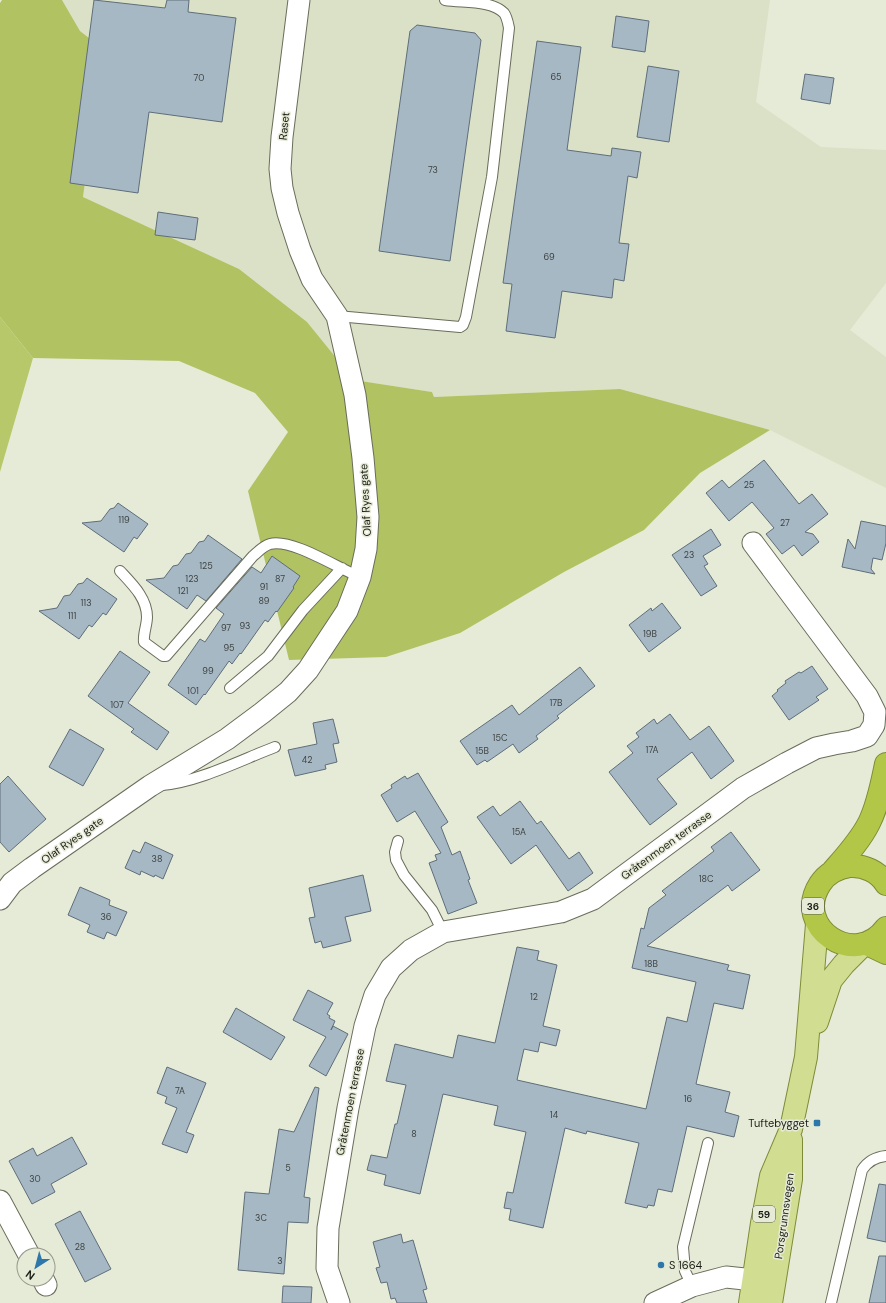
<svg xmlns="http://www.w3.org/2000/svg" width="886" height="1303" viewBox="0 0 886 1303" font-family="'DM Sans',sans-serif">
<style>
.built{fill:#dbe1c6}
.forest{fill:#b1c263}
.water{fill:#b6c869}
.building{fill:#a7b8c5;stroke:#5e6d7a}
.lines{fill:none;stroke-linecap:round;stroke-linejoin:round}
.lane-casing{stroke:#696d5b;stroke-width:12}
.street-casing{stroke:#696d5b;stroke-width:23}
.primary-casing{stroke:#7e8b36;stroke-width:24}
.highway-casing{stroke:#7e8b36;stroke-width:24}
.lane{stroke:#fff;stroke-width:10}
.street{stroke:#fff;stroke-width:21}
.primary{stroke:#d1dd91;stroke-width:22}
.highway{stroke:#b2c647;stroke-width:22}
.poi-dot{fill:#2e77ab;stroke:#e6ebd7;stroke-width:1.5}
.labels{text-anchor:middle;stroke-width:3;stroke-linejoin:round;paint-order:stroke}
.number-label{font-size:9px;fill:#3f4442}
.shield{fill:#e6ebd7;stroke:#595b50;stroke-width:1}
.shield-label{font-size:10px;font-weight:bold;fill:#1c1d16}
.street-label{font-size:11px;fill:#1c1d16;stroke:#e6ebd7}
.poi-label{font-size:11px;fill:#1c1d16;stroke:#e6ebd7;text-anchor:end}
</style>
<rect width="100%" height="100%" fill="#e6ebd7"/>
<!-- built -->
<path class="built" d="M 62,0 L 770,0 L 756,102 L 821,147 L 886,150 L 886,283 L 850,330 L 886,357 L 886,488 L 770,430 L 620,389 L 434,397 L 432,392 L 354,380 L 239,269 L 83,197 L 103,49 L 80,31 Z"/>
<!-- forest -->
<path class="forest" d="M 2,0 L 62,0 L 80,31 L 103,49 L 83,197 L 239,269 L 307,322 L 354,380 L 432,392 L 434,397 L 620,389 L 770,430 L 700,473 L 644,530 L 564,572 L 460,633 L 386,657 L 289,660 L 248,491 L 288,432 L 255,393 L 179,361 L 33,358 L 0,317 L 0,3 Z"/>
<!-- water -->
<path class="water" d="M 0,317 L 33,358 L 0,472 Z"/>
<!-- building -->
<path class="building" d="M 94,0 L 165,8 L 167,0 L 189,0 L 188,12 L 236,18 L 222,122 L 149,112 L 138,193 L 70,183 Z
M 616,16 L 649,21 L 645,52 L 612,47 Z
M 417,25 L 475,33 L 481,40 L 450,261 L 379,251 L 410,31 Z
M 537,41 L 581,47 L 567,150 L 611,156 L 612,148 L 641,152 L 637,178 L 628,176 L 619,243 L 629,244 L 624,281 L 614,279 L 612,298 L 562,291 L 555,338 L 506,331 L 512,284 L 503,283 Z
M 648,66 L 679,71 L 669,142 L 637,137 Z
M 805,74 L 834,78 L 830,104 L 801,99 Z
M 158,212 L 198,218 L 195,240 L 155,235 Z
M 764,460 L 799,504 L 812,494 L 828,514 L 805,532 L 813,534 L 819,542 L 802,556 L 794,545 L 782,554 L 766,534 L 774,528 L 752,502 L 729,521 L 706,493 L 722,480 L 729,488 Z
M 118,503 L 148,524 L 137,539 L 134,537 L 124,552 L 82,523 L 101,521 L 110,509 L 114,508 Z
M 861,521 L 886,526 L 886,543 L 882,560 L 873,558 L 871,569 L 875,574 L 842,567 L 848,539 L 855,549 Z
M 711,529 L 721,545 L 703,556 L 708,564 L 704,566 L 717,586 L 701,596 L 672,555 Z
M 208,535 L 242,559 L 206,601 L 197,595 L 187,609 L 146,580 L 164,578 L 173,566 L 178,565 L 186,554 L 191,553 L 199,542 L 204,541 Z
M 272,556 L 300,576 L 293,587 L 294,588 L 277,612 L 276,611 L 268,622 L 265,620 L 241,654 L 240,653 L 232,664 L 229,661 L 205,695 L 204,694 L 196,705 L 168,685 L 200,639 L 205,642 L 224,614 L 216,608 L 252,567 L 261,573 Z
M 87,578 L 117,599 L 106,615 L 103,613 L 92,627 L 89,625 L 79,639 L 39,611 L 57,608 L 64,596 L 70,595 L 78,584 L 83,583 Z
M 662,603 L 681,628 L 649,652 L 629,625 L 651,608 L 652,611 Z
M 120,651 L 150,672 L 128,703 L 169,732 L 157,750 L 131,732 L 134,729 L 88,696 Z
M 812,666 L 828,689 L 816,697 L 819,700 L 789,720 L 772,696 L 778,691 L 777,690 L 786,683 L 785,681 L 799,672 L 801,673 Z
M 580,667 L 595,686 L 557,716 L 559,718 L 536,736 L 538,739 L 519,753 L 513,744 L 487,762 L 485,760 L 477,765 L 460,741 L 512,705 L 519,715 Z
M 670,714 L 690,740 L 709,726 L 734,761 L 711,779 L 692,752 L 657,779 L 677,804 L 650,825 L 609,772 L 633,753 L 627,746 L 639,737 L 636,733 L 654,719 L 657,724 Z
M 333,719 L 339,743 L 333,744 L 337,762 L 325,765 L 326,769 L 295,776 L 288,750 L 317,744 L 313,723 Z
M 70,729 L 104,749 L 83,786 L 49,767 Z
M 418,773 L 448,822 L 441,827 L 452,855 L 460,851 L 470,879 L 468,880 L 477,903 L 448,914 L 429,863 L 437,860 L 435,855 L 441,853 L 415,811 L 397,822 L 381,795 L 392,788 L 391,785 L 405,776 L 407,779 Z
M 8,776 L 46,819 L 9,852 L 0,842 L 0,784 Z
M 520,801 L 537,824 L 541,821 L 569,859 L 579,852 L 593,873 L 568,891 L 536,845 L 511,864 L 477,817 L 493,806 L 500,816 Z
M 731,832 L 760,870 L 732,891 L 728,885 L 647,946 L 729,965 L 727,970 L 750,975 L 743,1009 L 714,1003 L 696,1084 L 730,1092 L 725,1112 L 739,1116 L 734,1137 L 687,1126 L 672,1192 L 658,1189 L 654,1206 L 648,1205 L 647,1208 L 625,1203 L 639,1143 L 587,1131 L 586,1134 L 565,1128 L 543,1228 L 509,1220 L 511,1209 L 504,1208 L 507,1192 L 513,1193 L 526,1132 L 494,1125 L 498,1106 L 443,1094 L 420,1194 L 384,1185 L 386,1175 L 367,1170 L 371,1155 L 387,1158 L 395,1124 L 397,1124 L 406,1085 L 386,1081 L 395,1044 L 453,1058 L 458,1035 L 495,1043 L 517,947 L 539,951 L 537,960 L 557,965 L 543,1026 L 560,1030 L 556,1046 L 540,1042 L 538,1052 L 524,1049 L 517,1080 L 646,1109 L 667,1017 L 687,1022 L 696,982 L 632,968 L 641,928 L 644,929 L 649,908 L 666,895 L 662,891 L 714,851 L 711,847 Z
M 145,842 L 173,855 L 163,879 L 155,875 L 154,877 L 141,871 L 140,875 L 125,868 L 133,850 L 140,853 Z
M 363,875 L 371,911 L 345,917 L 351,941 L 323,948 L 321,941 L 315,943 L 309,918 L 315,917 L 309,888 Z
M 80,887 L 110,900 L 109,905 L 127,912 L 116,936 L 107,932 L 104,939 L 87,932 L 90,925 L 68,915 Z
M 308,990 L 333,1003 L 327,1014 L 330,1016 L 329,1018 L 335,1021 L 331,1030 L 333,1026 L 348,1034 L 326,1076 L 309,1066 L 326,1037 L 293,1020 Z
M 236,1008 L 285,1037 L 271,1060 L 223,1032 Z
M 167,1067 L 206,1083 L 186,1132 L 194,1135 L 187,1153 L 162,1144 L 177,1108 L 165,1103 L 167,1097 L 157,1093 Z
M 315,1087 L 319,1088 L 304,1197 L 310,1198 L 308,1223 L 288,1222 L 284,1274 L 238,1270 L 245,1192 L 269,1194 L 279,1129 L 294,1132 Z
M 72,1137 L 87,1164 L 51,1184 L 55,1192 L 32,1204 L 9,1161 L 33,1148 L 37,1156 Z
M 879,1184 L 886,1185 L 886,1242 L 867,1238 Z
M 80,1211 L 111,1269 L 85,1282 L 55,1224 Z
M 401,1234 L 403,1243 L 413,1240 L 427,1289 L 423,1290 L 427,1303 L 397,1303 L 395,1298 L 391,1299 L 387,1282 L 381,1283 L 376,1268 L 380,1267 L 373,1242 Z
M 879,1256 L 886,1256 L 886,1303 L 869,1303 Z
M 283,1286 L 312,1287 L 311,1303 L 282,1303 Z"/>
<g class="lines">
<!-- lane casing -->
<g class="lane-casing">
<path id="lane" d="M 337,316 L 460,327 L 463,325 L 466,317 L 492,177 L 509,28 C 508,23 507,17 504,13 C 491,0 463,3 445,0
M 120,571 C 132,584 147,598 147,617 C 147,625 143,634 144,642 L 163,656 L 166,656 L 253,556 C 259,551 263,546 270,544 C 292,538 339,569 360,577
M 230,688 L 268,656 L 303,610 L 342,568
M 162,785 C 198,782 241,760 275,747
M 398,841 L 395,852 L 396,860 L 404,875 L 432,910 L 443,932
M 692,1286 L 685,1271 L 683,1247 L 708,1143
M 831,1303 L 862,1170 C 868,1161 875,1157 886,1156"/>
</g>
<!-- street casing -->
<g class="street-casing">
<path id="street" d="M 0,899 L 12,883 L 32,868 L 150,786 L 227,739 L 262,713 L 288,692 L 308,670 L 347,611 L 360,577 L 366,549 L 368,517 L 363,458 L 355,395 L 337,316 L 312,279 L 300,250 L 288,213 L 282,188 L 280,169 L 282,137 L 299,0
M 0,1201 L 29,1255
M 43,1279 L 46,1285
M 339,1303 L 327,1268 L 328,1228 L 348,1108 L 365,1026 L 375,995 L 391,968 L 411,950 L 443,932 L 561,912 L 593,899 L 743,788 L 787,763 L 816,748 L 834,744 L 852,741 L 867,736 L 874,725 L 875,712 L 867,696 L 753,543
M 655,1303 L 692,1286 L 726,1277 L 754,1280 L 770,1279"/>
</g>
<!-- primary casing -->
<g class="primary-casing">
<path id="primary" d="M 817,1022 L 831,980 L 844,964 L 864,944
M 750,1303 L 762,1223 L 771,1176 L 791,1129 L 806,1057 L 817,924
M 771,1303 L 791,1179 L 791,1140"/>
</g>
<!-- highway casing -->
<g class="highway-casing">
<path id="highway" d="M 832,872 C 845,857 860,841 869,823 C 878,805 882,783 886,764
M 886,884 C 879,872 864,865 850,866 C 837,868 827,873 820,884 C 792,927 855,970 886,928
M 867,944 L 886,953"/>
</g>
<!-- lane -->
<use href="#lane" class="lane"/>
<!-- street -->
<use href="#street" class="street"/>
<!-- primary -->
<use href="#primary" class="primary"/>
<!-- highway -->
<use href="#highway" class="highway"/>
</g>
<!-- markers -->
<g class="poi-dot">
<rect x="813" y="1119" width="8" height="8" rx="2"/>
<circle cx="661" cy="1265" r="4"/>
</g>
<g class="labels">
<!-- number labels -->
<g class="number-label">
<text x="556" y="80">65</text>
<text x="199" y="81">70</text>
<text x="433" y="173">73</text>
<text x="549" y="260">69</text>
<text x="749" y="488">25</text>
<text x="124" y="523">119</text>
<text x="785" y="526">27</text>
<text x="689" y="558">23</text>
<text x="206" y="569">125</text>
<text x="192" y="582">123</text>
<text x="280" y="582">87</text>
<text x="264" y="590">91</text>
<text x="183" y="594">121</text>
<text x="264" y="604">89</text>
<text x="86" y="606">113</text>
<text x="72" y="619">111</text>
<text x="245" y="629">93</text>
<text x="226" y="631">97</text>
<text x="650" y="637">19B</text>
<text x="229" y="651">95</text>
<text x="208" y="674">99</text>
<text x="193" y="694">101</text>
<text x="556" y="706">17B</text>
<text x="117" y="708">107</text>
<text x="500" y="741">15C</text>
<text x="652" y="753">17A</text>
<text x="482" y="754">15B</text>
<text x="307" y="763">42</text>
<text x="519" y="835">15A</text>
<text x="157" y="862">38</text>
<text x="706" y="882">18C</text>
<text x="106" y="920">36</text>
<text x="651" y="967">18B</text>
<text x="534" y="1000">12</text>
<text x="180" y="1094">7A</text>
<text x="688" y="1102">16</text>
<text x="554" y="1118">14</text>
<text x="414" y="1137">8</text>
<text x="288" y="1171">5</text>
<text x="35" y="1182">30</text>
<text x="261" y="1221">3C</text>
<text x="80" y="1250">28</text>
<text x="280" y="1264">3</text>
</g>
<!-- shield labels -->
<g class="shield">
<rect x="802" y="898" width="22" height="16" rx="3"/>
<rect x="753" y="1206" width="22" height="16" rx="3"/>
</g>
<g class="shield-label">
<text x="813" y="910">36</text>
<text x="764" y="1218">59</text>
</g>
<!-- street labels -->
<g class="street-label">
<text transform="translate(284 126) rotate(-84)" y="4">Raset</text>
<text transform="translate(365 500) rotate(-93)" y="4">Olaf Ryes gate</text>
<text transform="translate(72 840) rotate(-35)" y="4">Olaf Ryes gate</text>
<text transform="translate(666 845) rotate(-36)" y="4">Gråtenmoen terrasse</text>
<text transform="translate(350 1102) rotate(-79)" y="4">Gråtenmoen terrasse</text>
<text transform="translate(784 1216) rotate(-82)" y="4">Porsgrunnsvegen</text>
</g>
<!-- poi labels -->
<g class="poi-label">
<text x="809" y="1127">Tuftebygget</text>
<text x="669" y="1269" text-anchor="start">S 1664</text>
</g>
</g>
<!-- north arrow -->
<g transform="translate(36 1267) rotate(216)"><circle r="19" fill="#e6ebd7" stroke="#95998a"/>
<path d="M0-3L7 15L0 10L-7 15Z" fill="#2e77ab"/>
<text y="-6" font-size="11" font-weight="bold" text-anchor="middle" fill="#1c1d16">N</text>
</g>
</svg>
